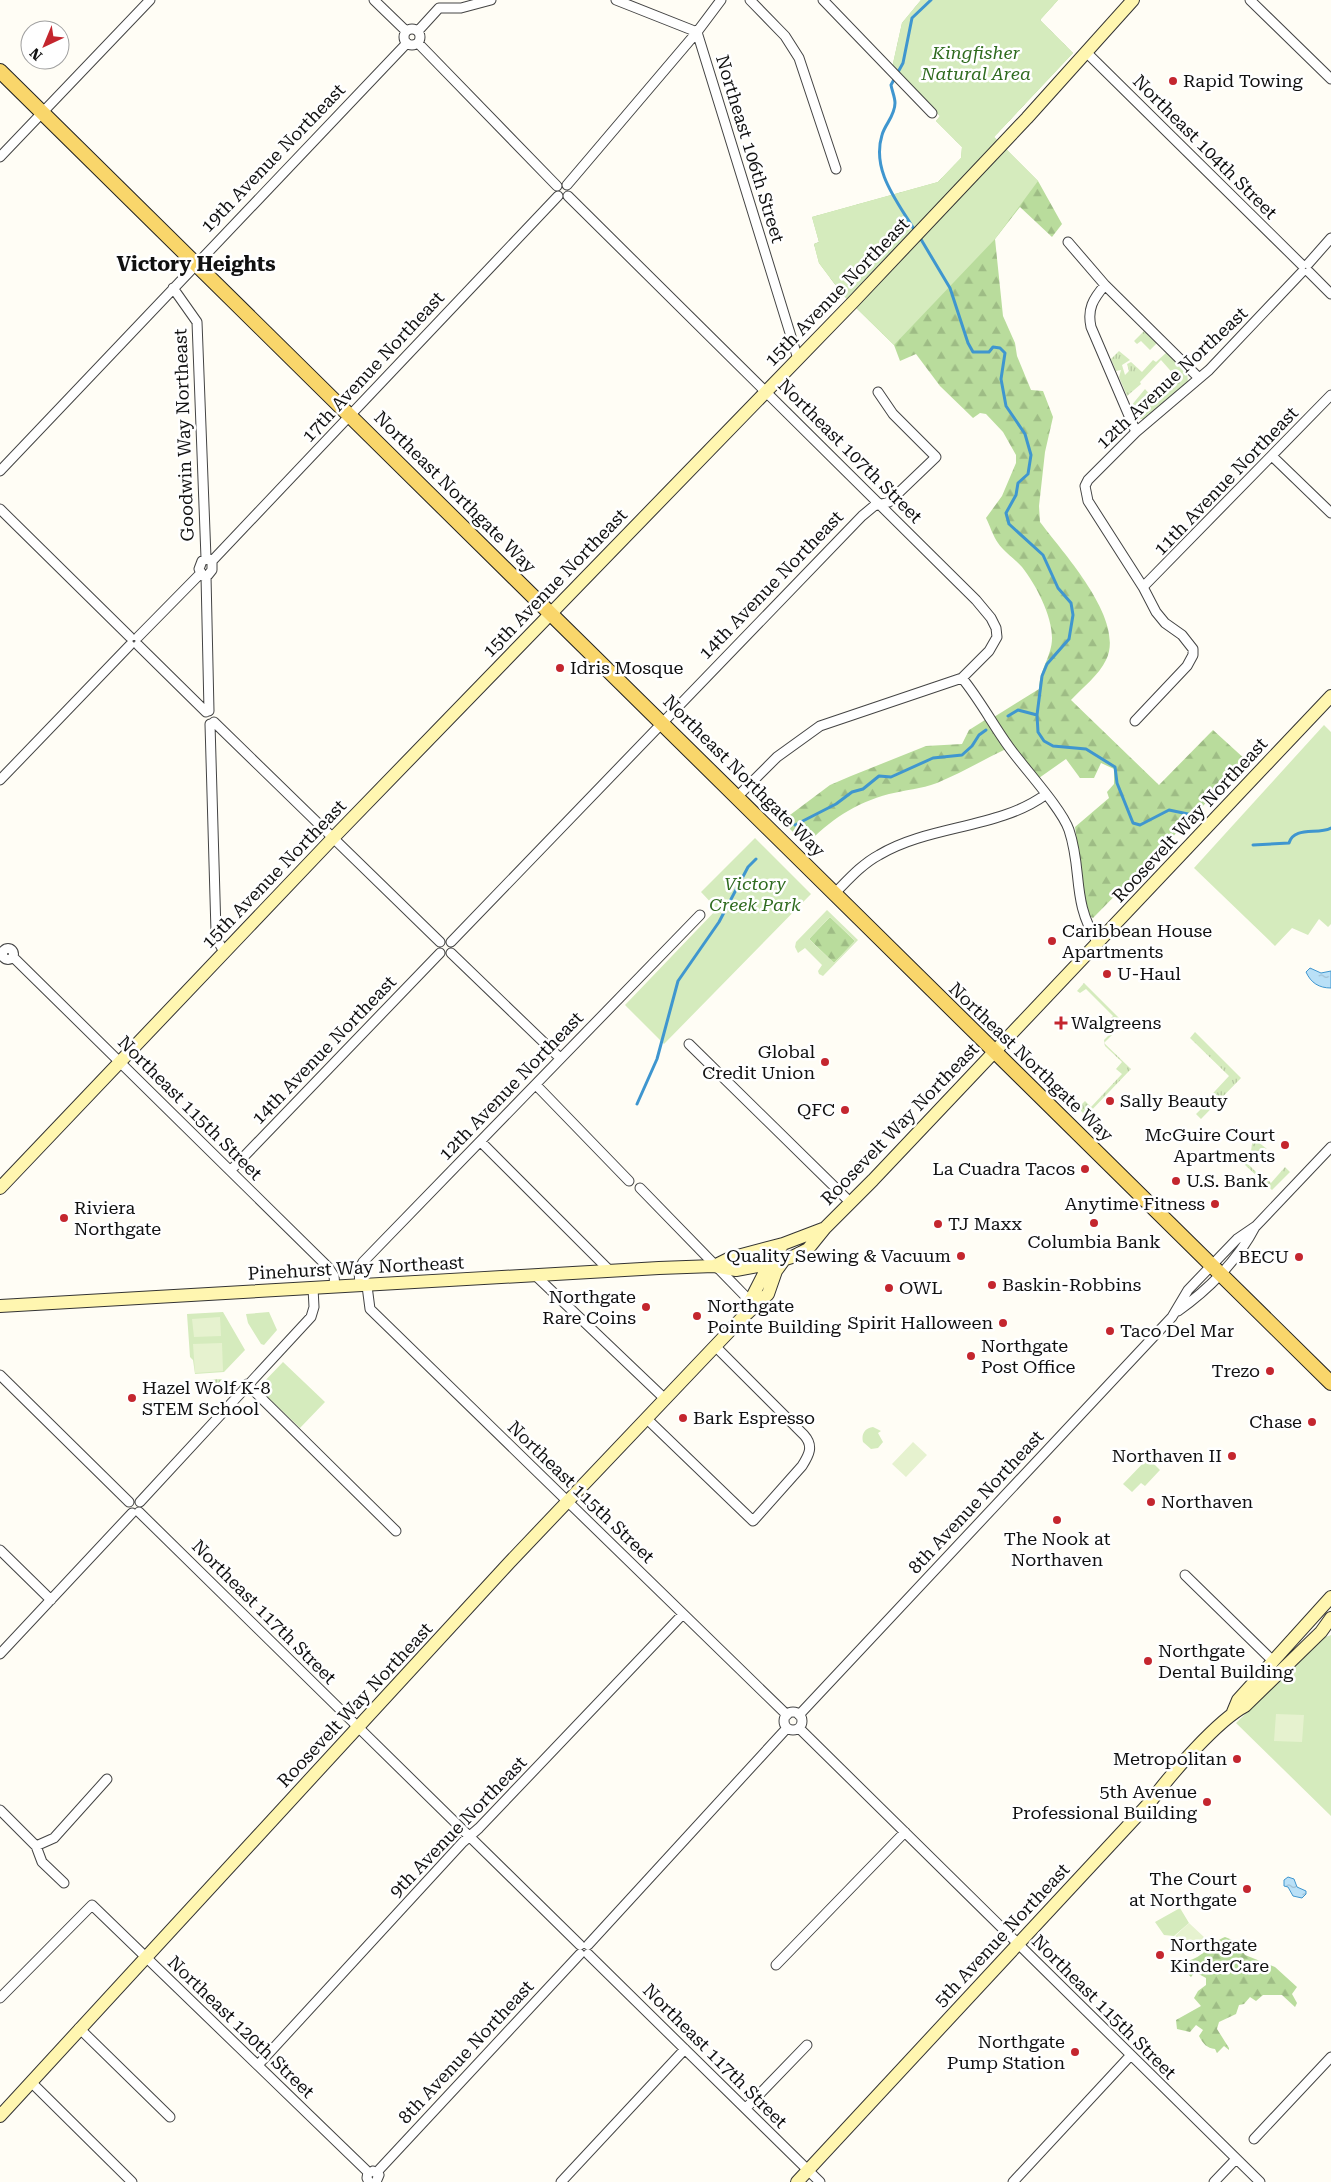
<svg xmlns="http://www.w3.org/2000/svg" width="1331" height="2182" viewBox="0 0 1331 2182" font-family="'Roboto Serif',serif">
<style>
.grass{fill:url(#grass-tufts)}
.forest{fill:url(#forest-firs)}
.park{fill:#d5ebbd;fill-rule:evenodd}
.pitch{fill:#e6f2cf}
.water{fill:url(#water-ripples);stroke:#3f96cf}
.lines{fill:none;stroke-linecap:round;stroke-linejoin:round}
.stream{stroke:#3f96cf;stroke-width:3}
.street-casing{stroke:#444;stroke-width:11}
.secondary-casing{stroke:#333;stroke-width:14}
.primary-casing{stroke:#222;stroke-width:16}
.street{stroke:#fff;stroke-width:9}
.secondary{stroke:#fff6b0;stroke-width:12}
.primary{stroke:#f9d66b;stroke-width:14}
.poi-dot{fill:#c4262e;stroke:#fff;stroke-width:2}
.labels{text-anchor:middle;stroke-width:5;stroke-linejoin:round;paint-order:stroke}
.park-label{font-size:18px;font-style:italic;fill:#2f6b1f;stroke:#fff}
.poi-label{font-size:18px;fill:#111;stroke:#fff;text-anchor:start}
.street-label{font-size:18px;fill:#111;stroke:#fff}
.quarter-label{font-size:20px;font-weight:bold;fill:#111;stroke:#fff}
</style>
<defs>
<pattern id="grass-tufts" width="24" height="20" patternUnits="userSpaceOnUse" patternTransform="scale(1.25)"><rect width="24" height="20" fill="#d5ebbd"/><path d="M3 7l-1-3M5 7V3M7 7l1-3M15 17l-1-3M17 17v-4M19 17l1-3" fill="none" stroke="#b6c8a1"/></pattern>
<pattern id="forest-firs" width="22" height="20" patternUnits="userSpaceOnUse" patternTransform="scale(1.25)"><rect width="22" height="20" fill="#b9dc9c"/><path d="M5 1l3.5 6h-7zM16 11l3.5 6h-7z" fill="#9ebc85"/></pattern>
<pattern id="water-ripples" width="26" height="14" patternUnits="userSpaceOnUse" patternTransform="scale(1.25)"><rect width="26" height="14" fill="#b9e0f7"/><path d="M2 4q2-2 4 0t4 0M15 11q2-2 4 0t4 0" fill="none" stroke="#9ebfd3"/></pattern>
</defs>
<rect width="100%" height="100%" fill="#fffdf5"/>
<!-- grass -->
<path class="grass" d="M 1144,331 L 1157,343 L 1150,350 L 1141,341 L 1137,344 L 1134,341 Z
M 1119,351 L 1130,360 L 1122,365 L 1125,375 L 1129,371 L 1127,364 L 1131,362 L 1142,372 L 1153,360 L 1156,362 L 1167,352 L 1187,372 L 1188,382 L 1144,419 L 1138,419 L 1131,406 L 1145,389 L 1153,398 L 1176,377 L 1161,360 L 1140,382 L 1141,384 L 1127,396 L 1119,377 L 1121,370 L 1116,371 L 1111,359 Z
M 1084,983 L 1124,1023 L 1104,1043 L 1131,1069 L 1086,1116 L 1078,1108 L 1085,1101 L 1091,1107 L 1122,1074 L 1116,1069 L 1122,1062 L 1105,1046 L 1104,1040 L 1121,1023 L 1115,1017 L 1109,1023 L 1107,1022 L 1113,1016 L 1086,989 L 1080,993 L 1077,991 Z
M 1195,1032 L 1241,1078 L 1201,1119 L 1196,1114 L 1203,1107 L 1202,1105 L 1229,1076 L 1190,1038 Z
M 1253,1138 L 1267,1149 L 1264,1148 L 1257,1157 L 1255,1156 L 1247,1163 L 1262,1178 L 1264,1176 L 1271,1183 L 1285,1167 L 1290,1172 L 1272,1190 L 1245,1165 L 1250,1157 Z
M 222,1379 L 213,1390 L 214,1392 L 207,1397 L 204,1380 Z"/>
<!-- forest -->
<path class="forest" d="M 921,0 L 1058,0 L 1040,20 L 1073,53 L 994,137 L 1038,181 L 1062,224 L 1052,237 L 1020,207 L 995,239 L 1003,316 L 1015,343 L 1017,356 L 1031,390 L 1043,391 L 1053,417 L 1045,452 L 1039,506 L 1040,522 C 1063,553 1126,620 1106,660 C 1099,675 1082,688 1071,700 L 1159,785 L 1213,730 L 1247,761 L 1093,918 L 1088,915 L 1085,902 L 1075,827 L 1109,798 L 1107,792 L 1114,784 L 1114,769 L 1101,763 L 1094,778 L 1080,778 L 1066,759 L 1039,778 L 1019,755 L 994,717 L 1039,689 C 1040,668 1052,656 1052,638 C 1052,615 1036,585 1022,567 C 1015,559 1004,552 998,543 C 993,536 990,526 986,518 L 1002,496 L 1016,463 L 1016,455 L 1003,432 L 986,414 L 980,413 L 973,418 L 940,386 L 916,354 L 900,361 L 894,345 L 843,295 L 819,263 L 814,244 L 819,242 L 812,217 L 938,182 L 961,158 L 962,147 L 936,121 L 940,116 L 892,68 L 902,23 Z
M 985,720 L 1006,749 C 983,760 961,773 937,783 C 921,789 905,790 889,794 C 855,803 830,820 806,845 L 782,821 L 830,785 L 851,776 L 926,746 L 962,744 L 969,730 Z
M 830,917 L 855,941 L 834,963 L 809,939 Z
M 1225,1937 L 1235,1941 L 1245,1955 L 1275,1967 L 1297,1987 L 1292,1994 L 1297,2003 L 1295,2007 L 1282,1995 L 1263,1995 L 1256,2001 L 1250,1997 L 1244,2004 L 1239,2005 L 1236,2014 L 1219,2022 L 1217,2029 L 1229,2048 L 1229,2050 L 1224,2046 L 1217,2053 L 1215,2049 C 1207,2048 1203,2044 1199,2036 L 1203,2030 L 1196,2025 L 1190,2032 L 1177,2029 L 1176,2020 L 1201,2006 L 1194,1998 L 1198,1991 L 1206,1985 L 1206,1978 L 1195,1972 L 1191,1977 L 1185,1971 L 1187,1961 C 1203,1958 1212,1942 1225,1937 Z"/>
<!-- park -->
<path class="park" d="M 921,0 L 1058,0 L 1040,20 L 1073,53 L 994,137 L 1038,181 L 995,239 L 894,345 L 843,295 L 819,263 L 814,244 L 819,242 L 812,217 L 938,182 L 961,158 L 962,147 L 936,121 L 940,116 L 892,68 L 902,23 Z
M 1324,725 L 1331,732 L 1331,924 L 1328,927 L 1319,919 L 1308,935 L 1292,928 L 1275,946 L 1194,868 Z
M 755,838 L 811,894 L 664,1044 L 625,1005 L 717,909 L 701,892 Z
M 827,910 L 858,940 L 823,976 L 819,974 L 818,971 L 822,965 L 805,948 L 798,953 L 795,947 L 796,942 ZM 830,917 L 855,941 L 834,963 L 809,939 Z
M 223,1312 L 245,1350 L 224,1372 L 195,1374 L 193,1360 L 190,1357 L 187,1314 Z
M 269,1312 L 277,1330 L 264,1345 L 261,1344 L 248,1323 L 246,1314 Z
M 283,1362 L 325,1402 L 300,1428 L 258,1388 Z
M 873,1427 L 881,1431 L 878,1433 L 883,1442 L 878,1448 L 871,1449 L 863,1442 C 861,1434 865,1428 873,1427 Z
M 1148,1458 L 1160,1470 L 1145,1486 L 1141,1483 L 1132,1492 L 1123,1484 Z
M 1331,1635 L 1331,1816 L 1236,1723 L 1323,1638 Z
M 1180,1908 L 1189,1923 L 1174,1936 L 1164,1935 L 1155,1922 Z"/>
<!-- pitch -->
<path class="pitch" d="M 220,1317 L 221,1336 L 194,1337 L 192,1319 Z
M 222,1343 L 223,1371 L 195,1373 L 193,1344 Z
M 913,1442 L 927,1455 L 906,1477 L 892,1464 Z
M 1276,1714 L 1304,1715 L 1302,1742 L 1274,1741 Z
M 1189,1923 L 1204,1937 L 1204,1942 L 1194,1954 L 1175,1936 Z"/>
<!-- water -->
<path class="water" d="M 1310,968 L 1321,973 L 1331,971 L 1331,988 C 1319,988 1311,983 1306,972 Z
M 1288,1877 L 1294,1879 L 1297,1887 L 1306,1891 L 1306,1894 L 1302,1898 L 1293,1896 L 1288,1887 L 1284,1886 L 1284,1880 Z"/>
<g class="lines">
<!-- stream -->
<path class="stream" d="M 915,231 C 898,202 871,171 882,135 C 885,124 895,116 895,103 C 895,97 892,91 891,85 L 903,63 L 912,18 L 931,0
M 919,236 L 950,288 L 968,343 L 973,352 L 989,352 L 993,347 L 1000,348 L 1005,353 L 1001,379 L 1006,406 L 1025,434 L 1031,455 L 1028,474 L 1018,483 L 1016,495 L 1006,513 L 1009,524 L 1043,555 L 1058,588 L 1071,603 L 1073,615 L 1069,639 L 1047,664 L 1042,676 L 1037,715 L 1038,732 L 1044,741 L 1053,746 L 1086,749 L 1115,767 L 1117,783 L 1133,823 L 1140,825 L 1169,810 L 1188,814
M 1008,716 L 1018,710 L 1037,715
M 795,825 L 836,804 L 852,792 L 863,789 L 879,776 L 891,777 L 933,758 L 962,755 L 972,746 L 979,735 L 986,730
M 1253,845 L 1289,843 C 1294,826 1318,835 1331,828
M 637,1104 L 657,1059 L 678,981 L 719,922 L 748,867 L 756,859"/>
<!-- street casing -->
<g class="street-casing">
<path id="street" d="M 374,0 L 406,31
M 616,0 L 697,32 L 798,359
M 750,0 L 785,36 L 799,58 L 836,169
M 823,0 L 932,113
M 1250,0 L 1331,79
M 439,8 L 461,8 L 491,0
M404 37a8 8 0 1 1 16 0a8 8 0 1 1-16 0Z
M 418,31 L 439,8
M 418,43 L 557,186
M 1086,52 L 1302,265
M 0,157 L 150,0
M 567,185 L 697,32 L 721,0
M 568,196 L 976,600 L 991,618 L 996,628 L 997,637 L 989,651 L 962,678 L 820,726 L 777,757 L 738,796
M 1068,242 L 1105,285 L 1199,378
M 1308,264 L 1331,238
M 1309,272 L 1331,294
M 1105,285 C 1093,299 1087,309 1091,327 L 1136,432
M 173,288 L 197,322 L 206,558
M 1273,457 L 1331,513
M 0,471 L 407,43
M 0,509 L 130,637
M 207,558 L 212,561 L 212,570 L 208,575 L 203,576 L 199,569 L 202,561 Z
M 212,561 L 558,196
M 206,576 L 209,711
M 1143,587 L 1331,395
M 138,637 L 200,574
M 138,645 L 206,712
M 962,678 C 980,700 993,725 1009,747 C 1024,768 1062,809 1069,830 C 1083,872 1071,901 1098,943
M 1135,721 L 1187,666 L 1193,655 L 1193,649 L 1182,635 L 1165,623 L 1156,612 L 1143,587 L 1088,501 L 1085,486 L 1088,480 L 1136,432 L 1209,370 L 1302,272
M 214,722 L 440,942
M 210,724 L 216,932 L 218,941 L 224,952
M 0,780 L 130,645
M 835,893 C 848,880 862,864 879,855 C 929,825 998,829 1045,795
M 451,942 L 862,516 L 874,506 L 889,502 L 936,457 L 893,414 L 878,392
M2.5 954a5.5 5.5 0 1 1 11 0a5.5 5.5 0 1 1-11 0Z
M 451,953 L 560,1058
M 13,957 L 328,1267 L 334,1276 L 335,1287
M 689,1044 L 851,1203
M 536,1085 L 629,1181
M 481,1142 L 610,1271
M 231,1170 L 440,953
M 640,1188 L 750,1301
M 536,1276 L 665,1399
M 360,1286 L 359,1270 L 363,1262 L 700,915
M 367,1286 L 370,1309 L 787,1715
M 1178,1311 C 1208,1290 1238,1260 1255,1227
M 0,1375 L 129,1502
M 247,1384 L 396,1531
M 646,1418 L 753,1521 L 802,1466 C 809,1455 814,1446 804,1435 L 715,1346
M 140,1502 L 311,1317 L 314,1307 L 313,1288
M 139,1512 L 580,1945
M 0,1550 L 51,1600
M 1185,1575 L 1273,1661
M 0,1654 L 132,1513
M784 1721a9 9 0 1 1 18 0a9 9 0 1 1-18 0Z
M 799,1715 L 1172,1317 L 1188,1290 L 1237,1239 L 1256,1226 L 1331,1147
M 799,1728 L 1260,2182
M 0,1810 L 36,1846 L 42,1862 L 64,1883
M 36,1846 L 54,1838 L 107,1779
M 588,1945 L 787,1728
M 588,1954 L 820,2182
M 776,1965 L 905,1832
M 0,1998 L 92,1905 L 368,2172
M 79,2028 L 170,2117
M 258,2065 L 463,1842 L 479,1828 L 683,1614
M 31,2082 L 132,2182
M 746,2108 L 807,2045
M 1254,2139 L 1331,2057
M 373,2171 L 379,2175 L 376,2182
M 368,2172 L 367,2178 L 369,2182
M 377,2172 L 580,1954
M 561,2182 L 685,2049
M 1013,2182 L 1130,2056
M 1214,2182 L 1236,2159"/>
</g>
<!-- secondary casing -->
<g class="secondary-casing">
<path id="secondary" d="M 0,1188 L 334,837 L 854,301 L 1027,118 L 1133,0
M 714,1266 L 730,1258 L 783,1244
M 0,1306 L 659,1268 L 714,1266 L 736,1270 L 769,1264 L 792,1257 L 808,1249 L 825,1228 L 873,1180 L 1331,696
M 744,1313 L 769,1264 L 783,1244 L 825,1228
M 1233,1712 L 1238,1700 L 1331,1597
M 0,2116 L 509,1563 L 740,1320 L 768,1294 L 776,1271 L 784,1260
M 797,2182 L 1151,1801 C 1170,1775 1218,1720 1245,1706 L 1321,1632 L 1331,1618"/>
</g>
<!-- primary casing -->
<g class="primary-casing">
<path id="primary" d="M 0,71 L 1331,1383"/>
</g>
<!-- street -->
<use href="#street" class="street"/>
<!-- secondary -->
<use href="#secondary" class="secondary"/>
<!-- primary -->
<use href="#primary" class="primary"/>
</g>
<!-- markers -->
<g class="poi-dot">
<circle cx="1173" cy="81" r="5"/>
<circle cx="560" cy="668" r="5"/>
<circle cx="1052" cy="941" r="5"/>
<circle cx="1107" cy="974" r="5"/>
<path d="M1058.5 1015.5h5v5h5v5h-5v5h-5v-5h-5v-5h5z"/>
<circle cx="825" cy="1062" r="5"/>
<circle cx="1110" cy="1101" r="5"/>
<circle cx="845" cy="1110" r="5"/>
<circle cx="1285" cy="1145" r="5"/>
<circle cx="1085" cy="1169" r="5"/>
<circle cx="1176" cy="1181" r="5"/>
<circle cx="1215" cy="1204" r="5"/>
<circle cx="64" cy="1218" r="5"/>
<circle cx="1094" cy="1223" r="5"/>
<circle cx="938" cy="1224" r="5"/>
<circle cx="961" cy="1256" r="5"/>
<circle cx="1299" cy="1257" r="5"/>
<circle cx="992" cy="1285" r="5"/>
<circle cx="889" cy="1288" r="5"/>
<circle cx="646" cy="1307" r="5"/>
<circle cx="697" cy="1316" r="5"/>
<circle cx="1003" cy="1323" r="5"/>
<circle cx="1110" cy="1331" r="5"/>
<circle cx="971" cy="1356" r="5"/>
<circle cx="1270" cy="1371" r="5"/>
<circle cx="132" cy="1398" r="5"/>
<circle cx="683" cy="1418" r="5"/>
<circle cx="1312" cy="1422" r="5"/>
<circle cx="1232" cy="1456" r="5"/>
<circle cx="1151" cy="1502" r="5"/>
<circle cx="1057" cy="1520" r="5"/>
<circle cx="1148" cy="1661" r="5"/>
<circle cx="1237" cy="1759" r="5"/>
<circle cx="1207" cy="1802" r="5"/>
<circle cx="1247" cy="1889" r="5"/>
<circle cx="1160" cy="1955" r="5"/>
<circle cx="1075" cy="2052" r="5"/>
</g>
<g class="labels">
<!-- park labels -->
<g class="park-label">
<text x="976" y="59">Kingfisher<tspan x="976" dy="21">Natural Area</tspan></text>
<text x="755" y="890">Victory<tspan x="755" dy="21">Creek Park</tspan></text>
</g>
<!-- poi labels -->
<g class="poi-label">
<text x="1183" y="87">Rapid Towing</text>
<text x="570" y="674">Idris Mosque</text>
<text x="1062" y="937">Caribbean House<tspan x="1062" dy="21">Apartments</tspan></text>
<text x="1117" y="980">U-Haul</text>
<text x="1071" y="1029">Walgreens</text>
<text x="815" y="1058" text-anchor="end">Global<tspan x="815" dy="21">Credit Union</tspan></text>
<text x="1120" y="1107">Sally Beauty</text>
<text x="835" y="1116" text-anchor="end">QFC</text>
<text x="1275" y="1141" text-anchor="end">McGuire Court<tspan x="1275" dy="21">Apartments</tspan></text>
<text x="1075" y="1175" text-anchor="end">La Cuadra Tacos</text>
<text x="1186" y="1187">U.S. Bank</text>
<text x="1205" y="1210" text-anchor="end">Anytime Fitness</text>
<text x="74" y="1214">Riviera<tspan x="74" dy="21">Northgate</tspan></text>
<text x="948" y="1230">TJ Maxx</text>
<text x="1094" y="1248" text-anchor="middle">Columbia Bank</text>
<text x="951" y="1262" text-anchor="end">Quality Sewing &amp; Vacuum</text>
<text x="1289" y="1263" text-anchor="end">BECU</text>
<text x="1002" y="1291">Baskin-Robbins</text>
<text x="899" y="1294">OWL</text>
<text x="636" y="1303" text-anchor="end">Northgate<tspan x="636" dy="21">Rare Coins</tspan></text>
<text x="707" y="1312">Northgate<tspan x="707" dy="21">Pointe Building</tspan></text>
<text x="993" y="1329" text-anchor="end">Spirit Halloween</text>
<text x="1120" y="1337">Taco Del Mar</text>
<text x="981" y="1352">Northgate<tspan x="981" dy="21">Post Office</tspan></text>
<text x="1260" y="1377" text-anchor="end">Trezo</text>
<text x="142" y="1394">Hazel Wolf K-8<tspan x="142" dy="21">STEM School</tspan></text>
<text x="693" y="1424">Bark Espresso</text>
<text x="1302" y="1428" text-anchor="end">Chase</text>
<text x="1222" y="1462" text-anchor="end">Northaven II</text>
<text x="1161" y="1508">Northaven</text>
<text x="1057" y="1545" text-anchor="middle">The Nook at<tspan x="1057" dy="21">Northaven</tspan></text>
<text x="1158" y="1657">Northgate<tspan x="1158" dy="21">Dental Building</tspan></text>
<text x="1227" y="1765" text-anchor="end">Metropolitan</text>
<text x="1197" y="1798" text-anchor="end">5th Avenue<tspan x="1197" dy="21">Professional Building</tspan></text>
<text x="1237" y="1885" text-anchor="end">The Court<tspan x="1237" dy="21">at Northgate</tspan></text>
<text x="1170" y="1951">Northgate<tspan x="1170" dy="21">KinderCare</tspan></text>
<text x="1065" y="2048" text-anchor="end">Northgate<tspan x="1065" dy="21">Pump Station</tspan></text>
</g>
<!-- street labels -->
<g class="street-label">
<text transform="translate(1205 147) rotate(45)" y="6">Northeast 104th Street</text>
<text transform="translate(750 149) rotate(73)" y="6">Northeast 106th Street</text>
<text transform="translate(273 158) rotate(-46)" y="6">19th Avenue Northeast</text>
<text transform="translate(837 292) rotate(-46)" y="6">15th Avenue Northeast</text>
<text transform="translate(373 367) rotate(-47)" y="6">17th Avenue Northeast</text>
<text transform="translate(1172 378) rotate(-43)" y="6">12th Avenue Northeast</text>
<text transform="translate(184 435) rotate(-92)" y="6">Goodwin Way Northeast</text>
<text transform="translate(850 451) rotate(45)" y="6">Northeast 107th Street</text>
<text transform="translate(1226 481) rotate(-46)" y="6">11th Avenue Northeast</text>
<text transform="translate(455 492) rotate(45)" y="6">Northeast Northgate Way</text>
<text transform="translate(555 583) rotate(-46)" y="6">15th Avenue Northeast</text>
<text transform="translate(771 585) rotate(-46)" y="6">14th Avenue Northeast</text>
<text transform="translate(744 776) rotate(45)" y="6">Northeast Northgate Way</text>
<text transform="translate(1190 820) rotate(-47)" y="6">Roosevelt Way Northeast</text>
<text transform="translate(274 874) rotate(-46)" y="6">15th Avenue Northeast</text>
<text transform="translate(324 1050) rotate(-46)" y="6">14th Avenue Northeast</text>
<text transform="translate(1031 1062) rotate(44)" y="6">Northeast Northgate Way</text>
<text transform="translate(511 1086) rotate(-46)" y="6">12th Avenue Northeast</text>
<text transform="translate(190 1108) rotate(45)" y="6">Northeast 115th Street</text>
<text transform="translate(900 1124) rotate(-46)" y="6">Roosevelt Way Northeast</text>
<text transform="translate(356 1268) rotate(-3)" y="6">Pinehurst Way Northeast</text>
<text transform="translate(581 1492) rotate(44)" y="6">Northeast 115th Street</text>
<text transform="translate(976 1502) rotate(-47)" y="6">8th Avenue Northeast</text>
<text transform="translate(264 1612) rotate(45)" y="6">Northeast 117th Street</text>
<text transform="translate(355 1705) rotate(-47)" y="6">Roosevelt Way Northeast</text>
<text transform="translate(458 1827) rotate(-46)" y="6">9th Avenue Northeast</text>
<text transform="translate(1002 1935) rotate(-47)" y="6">5th Avenue Northeast</text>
<text transform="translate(1104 2007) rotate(45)" y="6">Northeast 115th Street</text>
<text transform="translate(241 2027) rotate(44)" y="6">Northeast 120th Street</text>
<text transform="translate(466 2052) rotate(-47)" y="6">8th Avenue Northeast</text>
<text transform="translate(715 2056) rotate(45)" y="6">Northeast 117th Street</text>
</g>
<!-- quarter labels -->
<g class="quarter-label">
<text x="196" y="271">Victory Heights</text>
</g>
</g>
<!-- north arrow -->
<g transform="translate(45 45) rotate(224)"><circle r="24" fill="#ffffff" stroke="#a0a0a0"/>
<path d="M0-4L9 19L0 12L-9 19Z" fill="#c4262e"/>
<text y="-8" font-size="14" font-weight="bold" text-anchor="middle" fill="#111111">N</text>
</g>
</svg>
